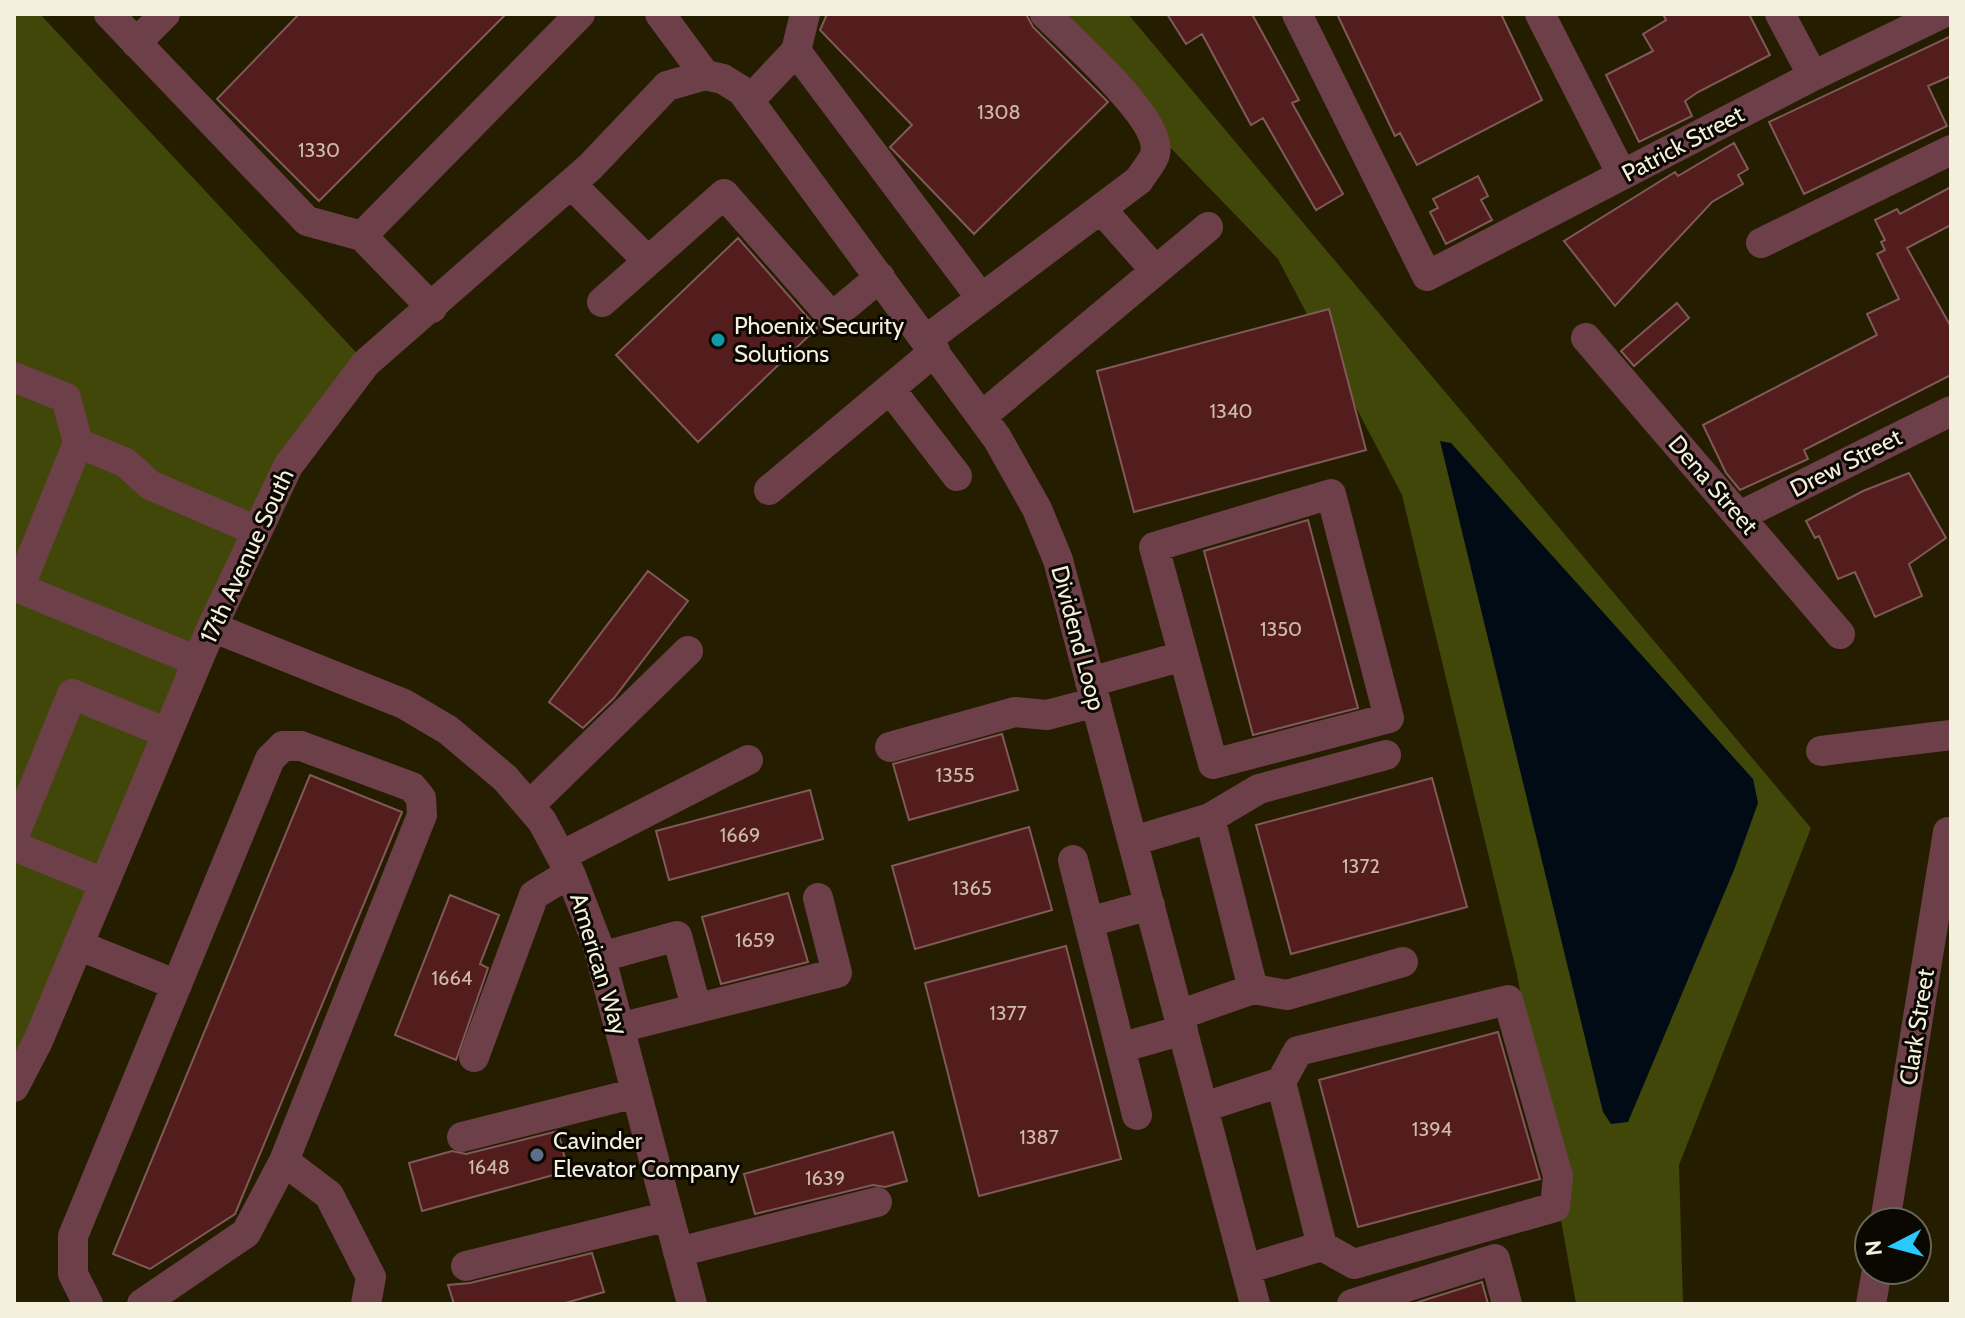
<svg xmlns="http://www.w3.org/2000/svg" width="1965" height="1318" viewBox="0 0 1965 1318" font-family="Cabin,sans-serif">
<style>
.green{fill:#404709}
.water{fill:#000b16}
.building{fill:#531c1d;stroke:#7f5a59;stroke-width:2}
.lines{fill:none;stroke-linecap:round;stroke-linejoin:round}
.minor{stroke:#6c3f49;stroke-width:30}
.culture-dot{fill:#0f9aa8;stroke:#0b0801;stroke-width:3}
.service-dot{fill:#5c6f8a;stroke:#0b0801;stroke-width:3}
.labels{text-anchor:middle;stroke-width:6;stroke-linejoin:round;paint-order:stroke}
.number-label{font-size:20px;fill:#ccbbad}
.street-label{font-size:24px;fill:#f4f0dd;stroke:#0b0801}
.poi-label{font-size:24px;fill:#f4f0dd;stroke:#0b0801;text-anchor:start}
</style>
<rect width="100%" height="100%" fill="#241d00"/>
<!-- green -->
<path class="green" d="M 14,14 L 40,14 L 366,363 L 288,466 L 14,1087 Z
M 1041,14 L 1128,14 L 1811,828 L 1679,1165 L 1683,1304 L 1576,1304 L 1517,974 L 1402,495 L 1278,259 Z"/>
<!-- water -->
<path class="water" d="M 1440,441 L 1451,443 L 1753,779 L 1758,803 L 1734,870 L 1628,1122 L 1611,1124 L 1603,1112 Z"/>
<!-- building -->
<path class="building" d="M 299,14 L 506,14 L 319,201 L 217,99 Z
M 827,14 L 1026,14 L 1033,27 L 1108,102 L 974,234 L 890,147 L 912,125 L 820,30 Z
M 1167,14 L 1252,14 L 1299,100 L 1292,103 L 1343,194 L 1316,210 L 1263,118 L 1251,125 L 1202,34 L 1186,44 Z
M 1337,14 L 1501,14 L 1542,100 L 1417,165 L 1400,133 L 1395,136 Z
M 1663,14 L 1749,14 L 1770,55 L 1698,92 L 1685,101 L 1692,116 L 1639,142 L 1606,75 L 1653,51 L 1643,34 L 1666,20 Z
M 1951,36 L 1951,76 L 1928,86 L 1947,126 L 1804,194 L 1769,122 Z
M 1734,143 L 1748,169 L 1738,175 L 1743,184 L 1712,202 L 1615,306 L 1564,241 L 1675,172 L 1678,176 Z
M 1478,176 L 1488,196 L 1481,200 L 1492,220 L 1446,244 L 1430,212 L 1438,208 L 1433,199 Z
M 1951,187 L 1951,225 L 1907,248 L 1951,327 L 1951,375 L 1804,450 L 1808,459 L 1740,490 L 1726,473 L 1703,425 L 1877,335 L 1867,314 L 1899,299 L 1877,254 L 1885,250 L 1881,242 L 1885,240 L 1875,220 L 1897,209 L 1900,214 Z
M 738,238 L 817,328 L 698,442 L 616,355 Z
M 1677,303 L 1689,318 L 1634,366 L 1621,351 Z
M 1329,309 L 1366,450 L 1134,512 L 1097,371 Z
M 1909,473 L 1946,538 L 1909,564 L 1922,596 L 1875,617 L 1855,572 L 1838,579 L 1819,536 L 1815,538 L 1806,521 L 1863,491 Z
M 1308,520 L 1358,708 L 1253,735 L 1204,551 Z
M 648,571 L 688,601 L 614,698 L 583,728 L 549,702 Z
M 1002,734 L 1018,790 L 909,820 L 893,764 Z
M 310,775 L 402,812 L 235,1214 L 150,1269 L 113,1254 Z
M 1432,778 L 1467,907 L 1291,954 L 1256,825 Z
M 810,790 L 823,839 L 669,880 L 656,831 Z
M 1029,827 L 1052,910 L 915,949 L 892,866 Z
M 788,893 L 808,962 L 721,984 L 702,917 Z
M 450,895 L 499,915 L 480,964 L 488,968 L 456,1060 L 395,1035 Z
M 1066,946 L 1121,1159 L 979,1196 L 925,983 Z
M 1498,1032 L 1540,1179 L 1358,1227 L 1319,1080 Z
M 558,1131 L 568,1171 L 422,1211 L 409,1163 L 452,1151 L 466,1154 Z
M 893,1132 L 907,1181 L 885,1187 L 873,1185 L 755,1214 L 744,1174 Z
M 592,1253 L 604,1292 L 562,1304 L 454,1304 L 448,1285 L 470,1283 Z
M 1482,1282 L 1488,1304 L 1412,1304 Z"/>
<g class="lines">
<!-- minor -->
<path class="minor" d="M 109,14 L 307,221 L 362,236 L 432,308
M 660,14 L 705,75
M 805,14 L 796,51 L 981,298
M 1297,14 L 1427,276 L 1813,76 L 1941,14
M 1540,14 L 1622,175
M 1780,14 L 1813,76
M 136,43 L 165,14
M 749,101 L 796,51
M 571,184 L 648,261
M 1101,209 L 1155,270
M 362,236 L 580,14
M 1761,243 L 1951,150
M 602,302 L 724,194 L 832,317 L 880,277
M 1586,338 L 1840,634
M 926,340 L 1139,180 C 1143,173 1153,162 1155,154 C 1164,120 1069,38 1045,14
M 14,377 L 66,398 L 78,443
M 890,389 L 957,476
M 982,416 L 1208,227
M 769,490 L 935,351
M 1331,494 L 1389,718 L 1213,764 L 1154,547 Z
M 1740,516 L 1951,411
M 212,627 L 404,704 L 448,730 L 505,778 L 542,821 L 570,873 L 597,943 L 692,1304
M 197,661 L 19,588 L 78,443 L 126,463 L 150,485 L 257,531
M 1090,682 L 1183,656
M 890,747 L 1015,712 L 1047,715 L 1096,702
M 1821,751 L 1951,735
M 529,806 L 688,651
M 1210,818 L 1253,989
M 14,836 L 72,694 L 167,733
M 1133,841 L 1210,818 L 1259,789 L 1386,755
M 14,846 L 104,883
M 561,856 L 748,760
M 1073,860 L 1137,1115
M 1089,922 L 1150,905
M 78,945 L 177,985
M 601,957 L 677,936 L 696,1007
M 1179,1015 L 1253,989 L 1287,995 L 1403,962
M 619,1028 L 837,973 L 818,898
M 1120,1048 L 1183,1030
M 474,1057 L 534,895 L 570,873
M 1281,1082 L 1322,1246
M 14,1087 L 38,1041 L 212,627 L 288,466 L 366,363 L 590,167 L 667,86 L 705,75 L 723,79 L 742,91 L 997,438 L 1037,509 L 1058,560 L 1255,1304
M 1204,1107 L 1281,1082 L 1298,1051 L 1508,1000 L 1558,1176 L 1555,1207 L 1354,1264 L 1322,1246 L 1246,1269
M 462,1137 L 636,1093
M 284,1161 L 329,1195 L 371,1277 L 366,1304
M 1885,1222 L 1948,832
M 678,1252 L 877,1202
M 466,1266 L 669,1216
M 88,1304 L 73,1274 L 73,1236 L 270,759 L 283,746 L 301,746 L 412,787 L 421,798 L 422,815 L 284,1161 L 246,1233 L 142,1304
M 1352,1304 L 1495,1259 L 1507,1304
M 1871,1304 L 1877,1270"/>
</g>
<!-- markers -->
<circle class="culture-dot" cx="718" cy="340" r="8"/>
<circle class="service-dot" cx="537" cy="1155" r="8"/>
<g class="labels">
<!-- number labels -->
<g class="number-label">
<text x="999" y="119">1308</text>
<text x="319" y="157">1330</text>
<text x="1231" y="418">1340</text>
<text x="1281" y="636">1350</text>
<text x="955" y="782">1355</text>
<text x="740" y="842">1669</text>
<text x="1361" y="873">1372</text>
<text x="972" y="895">1365</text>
<text x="755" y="947">1659</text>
<text x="452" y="985">1664</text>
<text x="1008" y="1020">1377</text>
<text x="1432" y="1136">1394</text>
<text x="1039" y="1144">1387</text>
<text x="489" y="1174">1648</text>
<text x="825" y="1185">1639</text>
</g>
<!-- street labels -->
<g class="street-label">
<text transform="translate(1683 144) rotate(-28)" y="8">Patrick Street</text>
<text transform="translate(1846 463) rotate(-27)" y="8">Drew Street</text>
<text transform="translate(1713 485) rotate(49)" y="8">Dena Street</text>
<text transform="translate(247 556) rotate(-65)" y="8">17th Avenue South</text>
<text transform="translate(1078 638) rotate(75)" y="8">Dividend Loop</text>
<text transform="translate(599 964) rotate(73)" y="8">American Way</text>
<text transform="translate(1917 1027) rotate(-81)" y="8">Clark Street</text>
</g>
<!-- poi labels -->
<g class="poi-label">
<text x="734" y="334">Phoenix Security<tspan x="734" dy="28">Solutions</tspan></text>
<text x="553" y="1149">Cavinder<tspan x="553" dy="28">Elevator Company</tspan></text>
</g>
</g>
<!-- border -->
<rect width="1965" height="1318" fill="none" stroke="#f4f0dd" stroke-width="32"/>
<!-- north arrow -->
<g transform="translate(1893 1246) rotate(264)"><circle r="38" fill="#0b0801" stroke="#686559" stroke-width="2"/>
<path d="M0-6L14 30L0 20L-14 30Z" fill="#29c8ff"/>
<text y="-12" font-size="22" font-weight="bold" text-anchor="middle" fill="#f4f0dd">N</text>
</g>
</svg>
